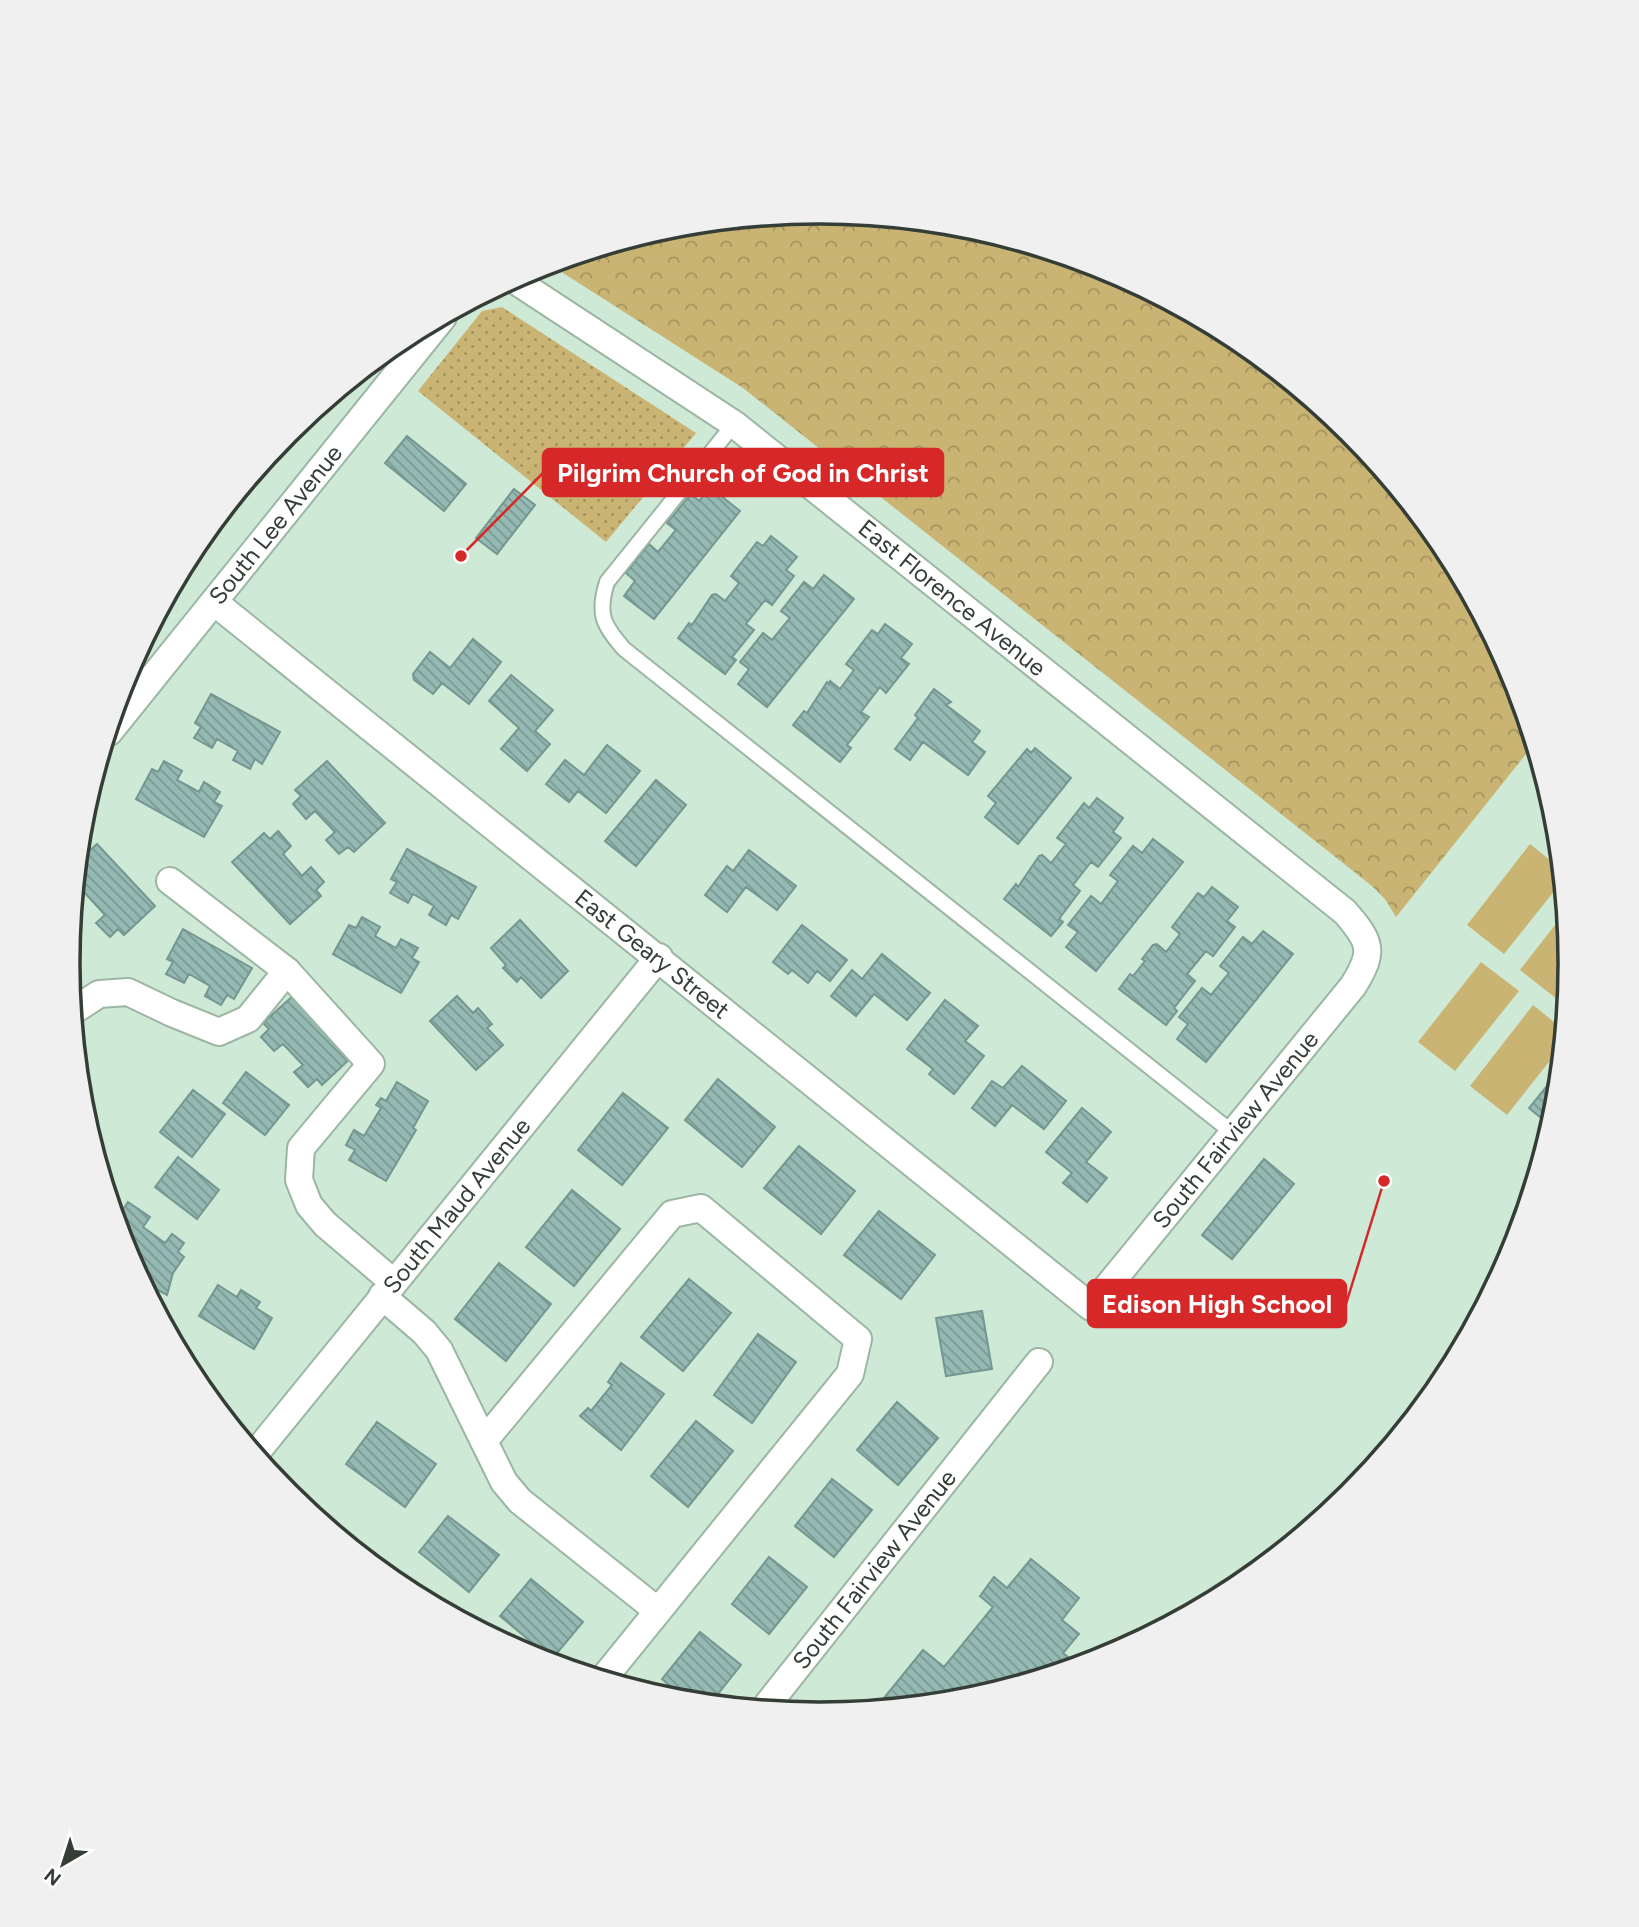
<svg xmlns="http://www.w3.org/2000/svg" width="1639" height="1927" viewBox="0 0 1639 1927" font-family="Figtree,sans-serif">
<style>
.grass{fill:url(#grass-dots)}
.park{fill:url(#park-crowns)}
.pitch{fill:#cab473}
.building{fill:url(#building-back-hatch);stroke:#749791;stroke-width:2}
.lines{fill:none;stroke-linecap:round;stroke-linejoin:round}
.lane-casing{stroke:#9cb6a3;stroke-width:18}
.street-casing{stroke:#9cb6a3;stroke-width:30}
.lane{stroke:#fff;stroke-width:14}
.street{stroke:#fff;stroke-width:26}
.labels{text-anchor:middle;stroke-width:5;stroke-linejoin:round;paint-order:stroke}
.street-label{font-size:24px;fill:#343e36;stroke:#fff}
.rim{fill:none;stroke:#343e36;stroke-width:3.5}
.leader{fill:none;stroke:#d62828;stroke-width:2.5}
.callout-dot{fill:#d62828;stroke:#fff;stroke-width:2.5}
.callout{fill:#d62828;stroke:#d62828;stroke-width:2.5}
.callout-label{font-size:26px;text-anchor:middle;font-weight:bold;fill:#fff}
</style>
<defs>
<pattern id="grass-dots" width="8" height="8" patternUnits="userSpaceOnUse" patternTransform="scale(1.75)"><rect width="8" height="8" fill="#cab473"/><path d="M2 2h.1M6 6h.1" fill="none" stroke="#a5945f" stroke-width="1.8" stroke-linecap="round"/></pattern>
<pattern id="park-crowns" width="20" height="18" patternUnits="userSpaceOnUse" patternTransform="scale(1.75)"><rect width="20" height="18" fill="#cab473"/><path d="M2 6a3 3 0 1 1 6 0M12 15a3 3 0 1 1 6 0" fill="none" stroke="#a5945f"/></pattern>
<pattern id="building-back-hatch" width="6" height="6" patternUnits="userSpaceOnUse" patternTransform="scale(1.75)"><rect width="6" height="6" fill="#95b9b3"/><path d="M-1 5l2 2M0 0l6 6M5-1l2 2" fill="none" stroke="#7a9892"/></pattern>
</defs>
<rect width="100%" height="100%" fill="#cee9d5"/>
<!-- grass -->
<path class="grass" d="M 502,307 L 696,433 L 606,542 L 418,391 L 482,311 Z"/>
<!-- park -->
<path class="park" d="M 820,212 L 966,227 L 1107,270 L 1237,339 L 1351,433 L 1444,546 L 1514,676 L 1534,744 L 1396,917 L 1385,899 L 1372,886 L 743,388 L 549,264 L 673,227 Z"/>
<!-- pitch -->
<path class="pitch" d="M 1530,844 L 1561,869 L 1563,880 L 1504,954 L 1467,925 Z
M 1566,911 L 1571,964 L 1569,984 L 1557,999 L 1520,970 Z
M 1481,962 L 1519,991 L 1455,1071 L 1418,1042 Z
M 1533,1005 L 1564,1030 L 1563,1044 L 1507,1115 L 1470,1086 Z"/>
<!-- building -->
<path class="building" d="M 407,436 L 466,484 L 444,511 L 385,463 Z
M 710,487 L 740,511 L 654,619 L 624,596 L 635,581 L 626,573 L 649,544 L 658,552 L 676,530 L 667,523 L 691,494 L 699,501 Z
M 514,489 L 535,505 L 497,554 L 476,538 Z
M 771,536 L 797,557 L 786,570 L 794,576 L 772,605 L 765,600 L 746,624 L 754,630 L 732,657 L 736,660 L 725,674 L 678,638 L 689,623 L 692,625 L 712,595 L 716,594 L 725,601 L 739,583 L 731,576 L 757,542 L 763,546 Z
M 824,575 L 854,599 L 767,707 L 738,684 L 749,669 L 740,662 L 763,633 L 772,640 L 790,618 L 781,611 L 804,582 L 813,589 Z
M 885,624 L 912,644 L 901,658 L 909,664 L 886,693 L 880,687 L 861,712 L 869,717 L 847,745 L 851,748 L 840,762 L 793,725 L 804,711 L 807,713 L 827,682 L 829,684 L 830,681 L 840,689 L 854,670 L 846,664 L 872,630 L 878,634 Z
M 473,639 L 501,662 L 469,704 L 442,683 L 433,694 L 414,680 L 413,674 L 430,652 L 450,668 Z
M 511,675 L 553,710 L 535,731 L 550,744 L 527,771 L 501,749 L 519,728 L 489,701 Z
M 934,689 L 951,702 L 946,705 L 980,731 L 972,742 L 985,752 L 968,775 L 923,742 L 910,760 L 895,749 L 918,718 L 915,715 Z
M 211,694 L 280,732 L 262,764 L 255,759 L 250,769 L 233,760 L 238,751 L 217,739 L 212,748 L 194,738 L 201,727 L 195,723 Z
M 607,745 L 640,771 L 606,813 L 578,791 L 569,802 L 546,784 L 565,760 L 584,775 Z
M 1035,748 L 1071,778 L 1018,844 L 985,817 L 996,803 L 988,796 L 1027,749 L 1031,753 Z
M 164,761 L 182,771 L 177,780 L 199,792 L 204,782 L 220,792 L 214,802 L 222,806 L 204,837 L 136,799 L 152,769 L 158,772 Z
M 327,761 L 385,823 L 354,852 L 348,847 L 339,854 L 326,840 L 335,832 L 315,811 L 306,819 L 293,804 L 301,796 L 295,790 Z
M 656,780 L 686,805 L 636,866 L 605,841 Z
M 1097,798 L 1123,818 L 1113,832 L 1121,838 L 1098,867 L 1091,862 L 1073,885 L 1080,891 L 1059,919 L 1063,922 L 1051,936 L 1004,899 L 1016,884 L 1018,887 L 1039,856 L 1042,855 L 1051,863 L 1066,844 L 1057,838 L 1084,803 L 1089,808 Z
M 278,831 L 291,846 L 283,854 L 302,876 L 311,867 L 324,882 L 316,890 L 321,896 L 290,924 L 232,862 L 264,833 L 270,839 Z
M 1153,839 L 1183,862 L 1096,971 L 1066,947 L 1078,932 L 1068,925 L 1091,896 L 1101,904 L 1118,881 L 1110,875 L 1133,846 L 1142,853 Z
M 97,844 L 155,906 L 124,935 L 118,929 L 110,937 L 96,923 L 105,915 L 85,893 L 76,901 L 75,899 L 78,861 Z
M 407,849 L 476,887 L 458,919 L 451,915 L 446,925 L 429,915 L 434,906 L 413,894 L 408,903 L 390,893 L 397,882 L 391,879 Z
M 749,850 L 796,886 L 777,910 L 746,887 L 727,912 L 705,895 L 727,866 L 733,871 Z
M 1212,887 L 1238,907 L 1227,921 L 1235,927 L 1213,956 L 1206,951 L 1187,974 L 1195,981 L 1174,1008 L 1177,1011 L 1166,1025 L 1119,989 L 1130,974 L 1133,976 L 1145,961 L 1142,959 L 1153,945 L 1157,944 L 1166,952 L 1180,934 L 1172,927 L 1198,893 L 1204,897 Z
M 362,917 L 380,927 L 375,936 L 396,948 L 401,939 L 418,948 L 412,958 L 419,962 L 401,993 L 333,954 L 349,925 L 356,928 Z
M 520,920 L 568,971 L 541,998 L 521,977 L 517,982 L 503,968 L 506,965 L 491,948 Z
M 802,925 L 847,960 L 830,981 L 817,971 L 808,983 L 792,970 L 788,974 L 773,962 Z
M 183,929 L 252,968 L 234,999 L 227,995 L 221,1005 L 205,996 L 210,986 L 189,974 L 184,983 L 166,974 L 173,962 L 167,959 Z
M 1263,931 L 1293,954 L 1206,1062 L 1177,1039 L 1188,1024 L 1179,1017 L 1202,988 L 1211,995 L 1229,973 L 1220,966 L 1243,937 L 1252,944 Z
M 882,954 L 930,993 L 907,1020 L 874,994 L 856,1016 L 831,996 L 852,970 L 862,979 Z
M 295,994 L 353,1056 L 322,1085 L 317,1079 L 308,1087 L 294,1072 L 303,1065 L 283,1044 L 274,1051 L 261,1037 L 269,1029 L 263,1023 Z
M 457,996 L 473,1013 L 478,1008 L 492,1024 L 487,1028 L 503,1045 L 476,1070 L 430,1021 Z
M 945,1000 L 978,1026 L 965,1041 L 984,1056 L 954,1094 L 929,1074 L 933,1069 L 907,1049 Z
M 1022,1066 L 1066,1101 L 1044,1129 L 1012,1105 L 995,1126 L 972,1108 L 992,1081 L 1003,1088 Z
M 1560,1070 L 1556,1110 L 1551,1126 L 1529,1108 Z
M 246,1072 L 289,1105 L 265,1135 L 223,1103 Z
M 718,1079 L 775,1127 L 742,1167 L 685,1120 Z
M 397,1082 L 428,1101 L 413,1128 L 416,1130 L 386,1181 L 349,1160 L 355,1150 L 346,1145 L 354,1130 L 364,1136 L 381,1108 L 376,1105 L 381,1098 L 386,1101 Z
M 193,1090 L 225,1114 L 192,1157 L 160,1132 Z
M 623,1093 L 668,1128 L 622,1185 L 578,1150 Z
M 1082,1108 L 1111,1132 L 1086,1162 L 1107,1178 L 1087,1202 L 1063,1183 L 1072,1173 L 1046,1152 Z
M 799,1146 L 855,1191 L 821,1234 L 764,1188 Z
M 178,1157 L 219,1190 L 197,1219 L 155,1187 Z
M 1264,1159 L 1294,1184 L 1232,1259 L 1202,1235 Z
M 572,1190 L 620,1229 L 574,1286 L 526,1247 Z
M 128,1202 L 150,1217 L 143,1227 L 165,1243 L 172,1234 L 184,1243 L 178,1252 L 184,1257 L 173,1273 L 167,1295 L 141,1281 L 125,1251 L 114,1212 L 117,1208 L 122,1211 Z
M 879,1211 L 935,1255 L 901,1299 L 844,1255 Z
M 499,1263 L 551,1304 L 506,1361 L 455,1319 Z
M 689,1279 L 731,1313 L 683,1371 L 641,1337 Z
M 218,1285 L 237,1297 L 241,1290 L 260,1302 L 256,1308 L 272,1318 L 254,1349 L 199,1316 Z
M 982,1311 L 992,1369 L 946,1376 L 936,1318 Z
M 758,1334 L 796,1362 L 752,1423 L 714,1395 Z
M 621,1363 L 664,1394 L 621,1450 L 580,1416 L 588,1408 L 591,1411 L 612,1385 L 608,1382 Z
M 897,1402 L 938,1438 L 898,1485 L 857,1450 Z
M 696,1421 L 733,1451 L 688,1507 L 651,1476 Z
M 377,1422 L 436,1464 L 405,1507 L 346,1464 Z
M 832,1479 L 872,1510 L 834,1557 L 795,1526 Z
M 448,1516 L 499,1555 L 469,1592 L 419,1552 Z
M 769,1557 L 807,1587 L 769,1634 L 732,1604 Z
M 1031,1559 L 1079,1598 L 1062,1620 L 1079,1634 L 1063,1653 L 1079,1666 L 966,1700 L 875,1709 L 923,1650 L 944,1667 L 993,1607 L 980,1596 L 994,1577 L 1007,1588 Z
M 531,1579 L 583,1622 L 552,1659 L 500,1616 Z
M 700,1632 L 741,1665 L 710,1704 L 689,1702 L 662,1679 Z"/>
<g class="lines">
<!-- lane casing -->
<g class="lane-casing">
<path id="lane" d="M 734,424 L 607,582 C 597,614 603,625 624,649 L 1233,1133"/>
</g>
<!-- street casing -->
<g class="street-casing">
<g id="street">
<path id="s1" d="M 214,602 L 1091,1307 L 1353,986 C 1375,951 1371,942 1345,912 L 734,424 L 513,279"/>
<path id="s2" d="M 109,732 L 443,317"/>
<path d="M 170,881 L 287,971 L 371,1064 L 301,1148 L 299,1180 L 309,1205 L 325,1224 L 393,1282"/>
<path d="M 73,1011 L 99,994 L 128,992 L 172,1013 L 219,1032 L 248,1019 L 287,971"/>
<path d="M 382,1296 L 424,1332 L 439,1350 L 504,1482 L 520,1501 L 658,1611"/>
<path d="M 484,1441 L 672,1214 L 701,1208 L 858,1339 L 850,1374 L 603,1679"/>
<path id="s3" d="M 255,1454 L 659,957"/>
<path id="s4" d="M 764,1709 L 1039,1362"/>
</g>
</g>
<!-- lane -->
<use href="#lane" class="lane"/>
<!-- street -->
<use href="#street" class="street"/>
</g>
<g class="labels">
<!-- street labels -->
<g class="street-label">
<text dy="8" stroke="none"><textPath href="#s2" startOffset="266">South Lee Avenue</textPath></text>
<text transform="translate(952 598) rotate(39)" y="8">East Florence Avenue</text>
<text dy="8" stroke="none"><textPath href="#s1" startOffset="562">East Geary Street</textPath></text>
<text dy="8" stroke="none"><textPath href="#s1" startOffset="1354">South Fairview Avenue</textPath></text>
<text dy="8" stroke="none"><textPath href="#s3" startOffset="320">South Maud Avenue</textPath></text>
<text dy="8" stroke="none"><textPath href="#s4" startOffset="178">South Fairview Avenue</textPath></text>
</g>
</g>
<!-- crop -->
<path d="M0 0H1639V1927H0ZM80 963a739 739 0 1 1 1478 0a739 739 0 1 1-1478 0Z" fill="#eff0ef" fill-rule="evenodd"/>
<path class="rim" d="M80 963a739 739 0 1 1 1478 0a739 739 0 1 1-1478 0Z"/>
<!-- callouts -->
<path class="leader" d="M461 556L543 473M1384 1181L1346 1304"/>
<g class="callout-dot">
<circle cx="461" cy="556" r="7"/>
<circle cx="1384" cy="1181" r="7"/>
</g>
<g class="callout">
<rect x="543" y="449" width="400" height="47" rx="7"/>
<rect x="1088" y="1280" width="258" height="47" rx="7"/>
</g>
<g class="callout-label">
<text x="743" y="482">Pilgrim Church of God in Christ</text>
<text x="1217" y="1313">Edison High School</text>
</g>
<!-- north arrow -->
<g transform="translate(63 1864) rotate(219)" stroke="#ffffff" stroke-width="5" paint-order="stroke">
<path d="M0-5L12 26L0 18L-12 26Z" fill="#343e36"/>
<text y="-10" font-size="19" font-weight="bold" text-anchor="middle" fill="#343e36">N</text>
</g>
</svg>
